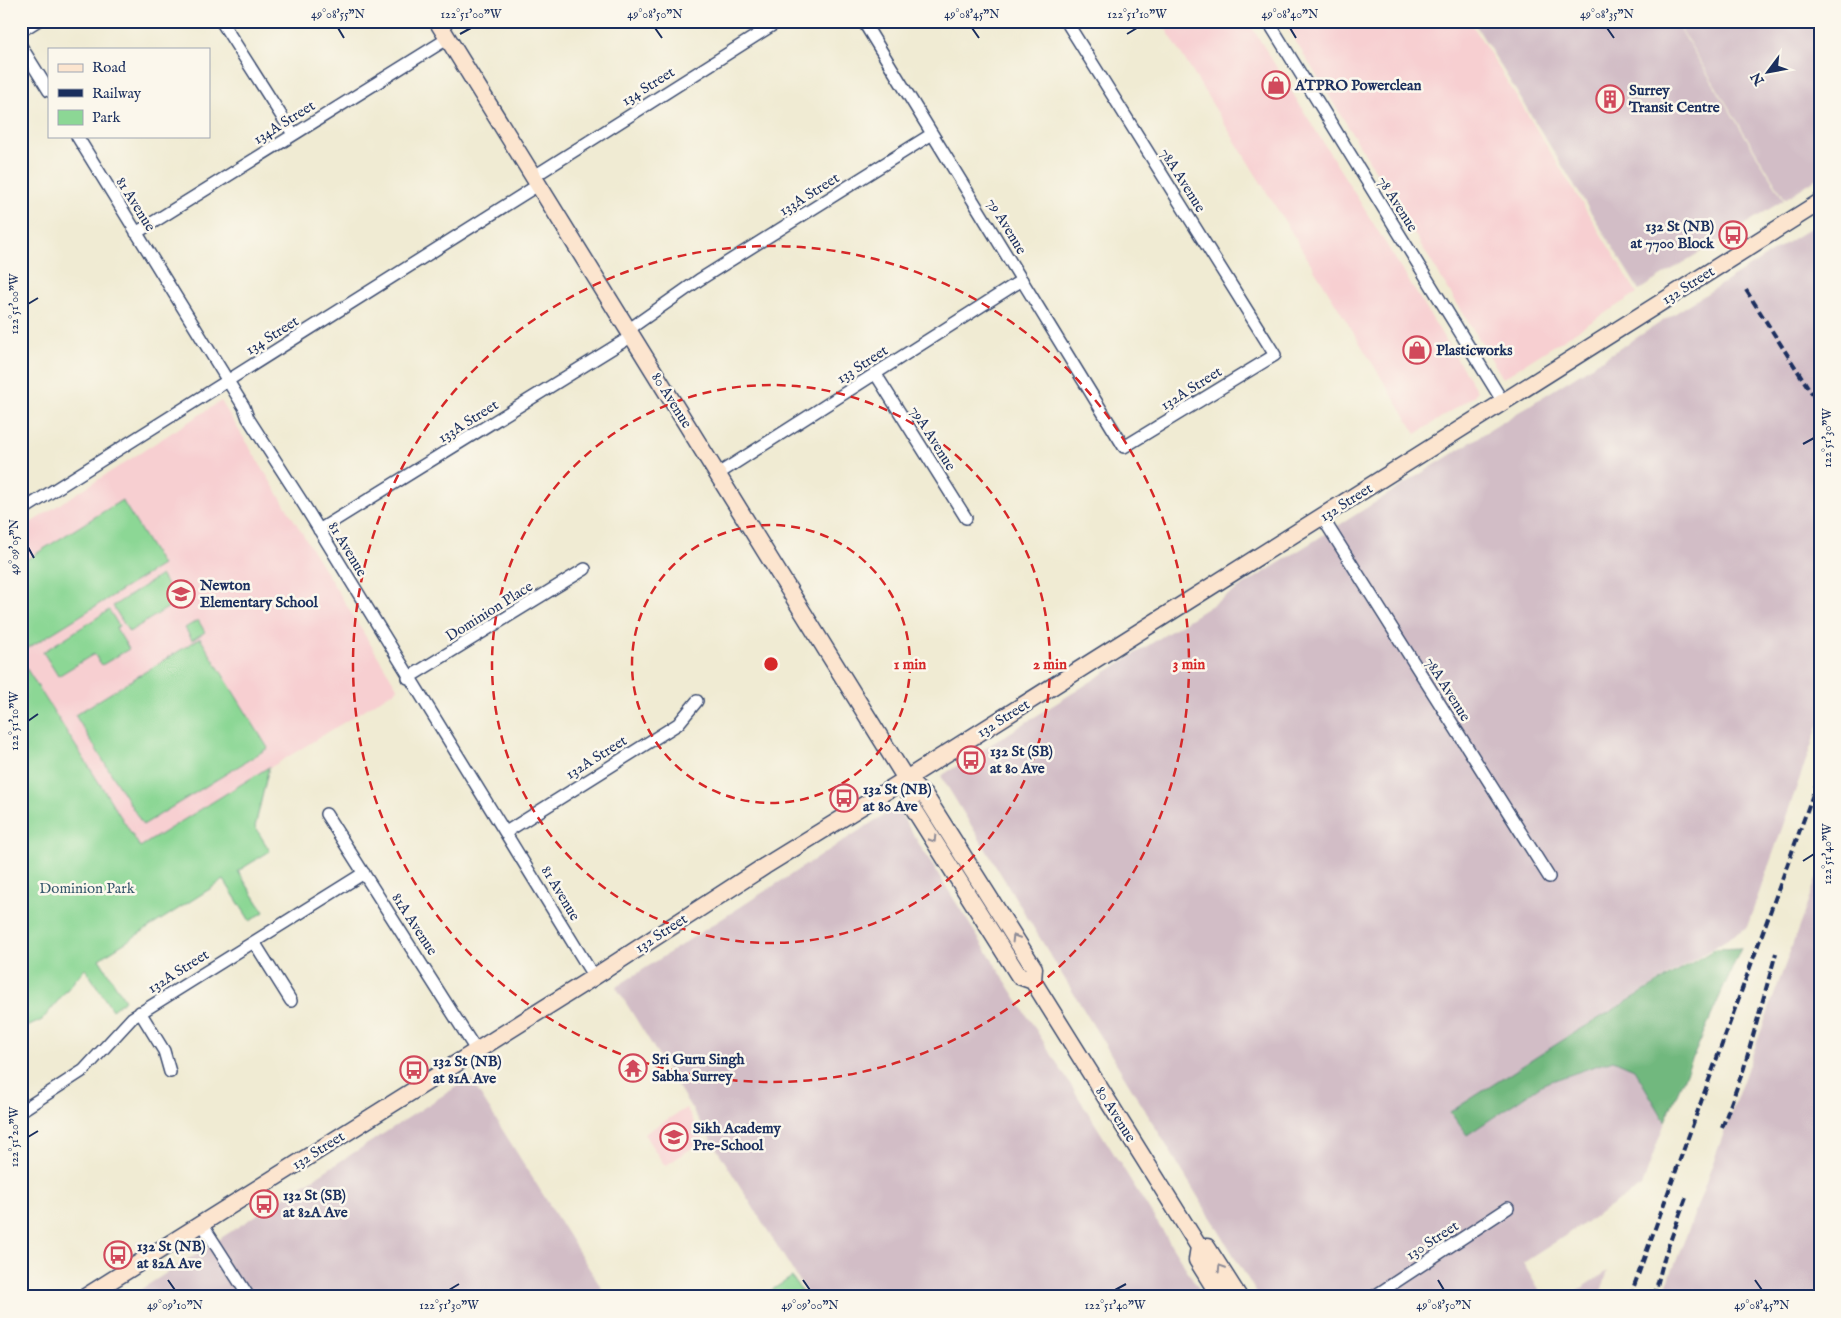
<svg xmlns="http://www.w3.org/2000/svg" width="1841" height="1318" viewBox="0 0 1841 1318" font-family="'IM FELL English',serif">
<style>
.built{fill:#f7cfd1}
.industrial{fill:#d2bdc6}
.green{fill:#8cd795;stroke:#54837a}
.forest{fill:#71b87e;stroke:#46746e}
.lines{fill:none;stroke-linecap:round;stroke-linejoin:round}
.street-casing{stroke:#3b4b70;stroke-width:14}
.secondary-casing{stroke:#3b4b70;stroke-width:19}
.street{stroke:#fff;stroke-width:11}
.secondary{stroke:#fce5cf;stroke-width:16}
.rail{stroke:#1b2f5e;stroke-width:4;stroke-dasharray:8 4;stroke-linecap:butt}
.oneway{stroke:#8c8a96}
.ticks{fill:none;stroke:#1b2f5e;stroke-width:2}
.ring{fill:none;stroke:#d62828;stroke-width:2.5;stroke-dasharray:9 6}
.labels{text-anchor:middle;stroke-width:5;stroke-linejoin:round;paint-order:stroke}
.poi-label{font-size:15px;font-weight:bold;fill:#1b2f5e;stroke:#fbf7ec;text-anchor:start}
.street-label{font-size:15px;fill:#1b2f5e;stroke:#fbf7ec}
.park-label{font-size:15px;fill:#37596c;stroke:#fbf7ec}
.centre{fill:#d62828;stroke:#fbf7ec;stroke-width:2.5}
.ring-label{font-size:15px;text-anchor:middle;font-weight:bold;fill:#d62828;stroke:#fbf7ec;stroke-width:5;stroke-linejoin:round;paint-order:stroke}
.neatline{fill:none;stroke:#1b2f5e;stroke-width:2}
.ticks-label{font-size:12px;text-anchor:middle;fill:#1b2f5e}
</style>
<rect width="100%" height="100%" fill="#fbf7ec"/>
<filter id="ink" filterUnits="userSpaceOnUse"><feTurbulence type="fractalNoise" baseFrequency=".02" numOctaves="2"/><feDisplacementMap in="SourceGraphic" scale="10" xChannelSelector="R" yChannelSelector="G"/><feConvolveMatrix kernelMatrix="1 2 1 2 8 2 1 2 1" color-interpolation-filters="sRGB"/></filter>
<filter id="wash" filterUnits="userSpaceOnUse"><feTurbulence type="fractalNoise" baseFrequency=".0096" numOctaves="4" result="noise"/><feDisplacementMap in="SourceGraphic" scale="20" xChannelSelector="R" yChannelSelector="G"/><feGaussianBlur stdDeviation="1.12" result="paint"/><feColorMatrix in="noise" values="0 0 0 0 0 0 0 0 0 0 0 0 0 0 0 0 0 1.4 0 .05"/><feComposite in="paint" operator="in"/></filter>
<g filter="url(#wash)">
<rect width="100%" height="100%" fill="#f0ebd3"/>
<!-- built -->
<path class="built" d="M 1161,21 L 1248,21 L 1477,391 L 1474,396 L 1416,434 Z
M 1283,21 L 1470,21 L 1637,293 L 1503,378 Z
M 221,401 L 398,689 L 140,848 L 21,660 L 21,529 Z
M 686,1108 L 704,1140 L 665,1166 L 644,1134 Z"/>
<!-- industrial -->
<path class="industrial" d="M 1473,21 L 1675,21 L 1784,200 L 1639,290 Z
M 1676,21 L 1820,21 L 1820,176 L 1785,199 Z
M 1820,222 L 1820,721 L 1747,927 L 1603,1016 L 1665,1121 L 1642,1186 L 1523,1263 L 1543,1297 L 1259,1297 L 941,776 Z
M 896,807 L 1204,1297 L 809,1297 L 616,987 Z
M 1820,869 L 1820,1297 L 1662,1297 L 1690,1226 Z
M 470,1078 L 607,1297 L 129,1297 Z
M 1608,1271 L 1599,1297 L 1568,1297 Z"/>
<!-- green -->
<path class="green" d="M 122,500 L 162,565 L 25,650 L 21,643 L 21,563 Z
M 161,575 L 177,602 L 129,632 L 113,606 Z
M 109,610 L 119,626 L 116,628 L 129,649 L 102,665 L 94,654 L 58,676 L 43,652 Z
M 198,620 L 205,632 L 192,640 L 185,628 Z
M 200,638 L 268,748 L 143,825 L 75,715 Z
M 21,660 L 140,847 L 269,767 L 255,827 L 270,851 L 238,871 L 264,912 L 250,921 L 224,880 L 99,959 L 125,1000 L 112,1010 L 85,968 L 42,1020 L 25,1028 L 21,1023 Z
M 792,1277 L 805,1297 L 761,1297 Z"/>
<!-- forest -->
<path class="forest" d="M 1741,948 L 1665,1121 L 1634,1069 L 1613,1060 L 1543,1084 L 1467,1135 L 1450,1112 L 1571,1035 L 1715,949 Z"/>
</g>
<g filter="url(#ink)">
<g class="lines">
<!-- street casing -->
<g class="street-casing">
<path id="street" d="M 221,21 L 293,134
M 863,21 L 1124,447 L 1275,355 L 1066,21
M 1268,21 L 1503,402
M 21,31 L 37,21
M 21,46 L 49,91
M 77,136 L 244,407 L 248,418 L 304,505 L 594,977
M 533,177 L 779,21
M 136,233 L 447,39
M 628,330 L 699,280 L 932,134
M 875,373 L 966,518
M 718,474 L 1022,280
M 21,511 L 538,185
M 1322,517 L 1549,877
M 319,530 L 632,336
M 408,678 L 585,569
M 326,814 L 476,1050
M 506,832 L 678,724 L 697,701
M 254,942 L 291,1001
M 140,1012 L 164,1051 L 170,1072
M 21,1111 L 84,1070 L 132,1018 L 364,873
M 202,1224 L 249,1297
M 1373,1297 L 1508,1208"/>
</g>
<!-- secondary casing -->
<g class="secondary-casing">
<path id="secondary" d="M 437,21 L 906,779 L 926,797 L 1034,968 L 1033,981 L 1199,1247
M 906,779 L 912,806 L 1019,976 L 1033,981
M 1199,1247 L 1207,1247 L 1239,1297
M 1199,1247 L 1197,1260 L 1220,1297
M 85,1297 L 594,977 L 765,866 L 906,779 L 1820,202"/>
</g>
<!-- street -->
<use href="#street" class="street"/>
<!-- secondary -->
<use href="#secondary" class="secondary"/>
<!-- rail -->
<path class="rail" d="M 1746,290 L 1820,406
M 1722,1128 L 1744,1068 L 1776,953
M 1630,1297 L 1820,775
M 1654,1297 L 1665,1255 L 1686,1198"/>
</g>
<!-- one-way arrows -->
<defs><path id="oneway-chevron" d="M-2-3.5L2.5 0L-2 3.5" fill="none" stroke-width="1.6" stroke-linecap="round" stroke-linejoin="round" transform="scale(1.25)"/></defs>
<g class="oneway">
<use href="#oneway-chevron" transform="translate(933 839) rotate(58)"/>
<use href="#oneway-chevron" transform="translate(1015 938) rotate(-122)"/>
<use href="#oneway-chevron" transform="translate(1221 1268) rotate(-122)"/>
</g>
</g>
<!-- ticks -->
<path class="ticks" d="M 338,28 L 344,38M 655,28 L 662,38M 972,28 L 979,38M 1290,28 L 1296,38M 1607,28 L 1614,38M 460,34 L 471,28M 1127,34 L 1137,28M 28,304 L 38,298M 1803,444 L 1814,438M 28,547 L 34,558M 28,721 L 38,714M 1803,861 L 1814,854M 28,1137 L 38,1131M 168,1280 L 175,1290M 803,1280 L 810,1290M 1438,1280 L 1444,1290M 1755,1280 L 1762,1290M 449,1290 L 459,1284M 1115,1290 L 1126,1284"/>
<!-- distance rings -->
<g class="ring">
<circle cx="771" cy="664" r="139"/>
<circle cx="771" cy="664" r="279"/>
<circle cx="771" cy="664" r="418"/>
</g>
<!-- icons -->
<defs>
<g id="shop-ring" transform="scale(1.4375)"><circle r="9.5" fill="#fbf7ec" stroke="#d1495b" stroke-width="1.5"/><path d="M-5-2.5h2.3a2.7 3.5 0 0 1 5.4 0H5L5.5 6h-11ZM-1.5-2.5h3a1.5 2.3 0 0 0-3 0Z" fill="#d1495b"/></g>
<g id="building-ring" transform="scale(1.4375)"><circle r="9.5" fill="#fbf7ec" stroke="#d1495b" stroke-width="1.5"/><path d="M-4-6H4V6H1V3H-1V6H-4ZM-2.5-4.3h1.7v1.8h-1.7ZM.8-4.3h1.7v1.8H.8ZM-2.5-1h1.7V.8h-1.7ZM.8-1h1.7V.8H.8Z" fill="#d1495b"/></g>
<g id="bus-ring" transform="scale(1.4375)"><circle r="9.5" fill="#fbf7ec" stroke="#d1495b" stroke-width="1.5"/><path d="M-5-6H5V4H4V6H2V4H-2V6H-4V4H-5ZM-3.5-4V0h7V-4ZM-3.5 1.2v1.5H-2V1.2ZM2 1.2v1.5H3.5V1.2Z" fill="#d1495b"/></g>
<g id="school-ring" transform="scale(1.4375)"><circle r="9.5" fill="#fbf7ec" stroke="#d1495b" stroke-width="1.5"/><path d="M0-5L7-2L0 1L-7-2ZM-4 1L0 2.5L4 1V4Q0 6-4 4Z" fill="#d1495b"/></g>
<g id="temple-ring" transform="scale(1.4375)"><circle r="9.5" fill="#fbf7ec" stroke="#d1495b" stroke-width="1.5"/><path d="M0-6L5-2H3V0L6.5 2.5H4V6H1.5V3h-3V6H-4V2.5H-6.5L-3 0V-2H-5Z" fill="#d1495b"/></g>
</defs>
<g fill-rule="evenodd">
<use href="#shop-ring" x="1276" y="85"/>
<use href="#building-ring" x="1610" y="99"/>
<use href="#bus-ring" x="1733" y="235"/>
<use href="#shop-ring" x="1417" y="350"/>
<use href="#school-ring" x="181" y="594"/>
<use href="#bus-ring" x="971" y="760"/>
<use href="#bus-ring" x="844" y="798"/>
<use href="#temple-ring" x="633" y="1068"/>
<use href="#bus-ring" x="414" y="1070"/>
<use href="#school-ring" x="674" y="1137"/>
<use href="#bus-ring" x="264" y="1204"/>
<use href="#bus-ring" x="118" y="1255"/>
</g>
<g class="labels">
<!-- poi labels -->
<g class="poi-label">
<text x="1295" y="90">ATPRO Powerclean</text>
<text x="1629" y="95">Surrey<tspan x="1629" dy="17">Transit Centre</tspan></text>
<text x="1714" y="231" text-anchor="end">132 St (NB)<tspan x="1714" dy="17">at 7700 Block</tspan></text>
<text x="1436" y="355">Plasticworks</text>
<text x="200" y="590">Newton<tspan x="200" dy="17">Elementary School</tspan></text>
<text x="990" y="756">132 St (SB)<tspan x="990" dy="17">at 80 Ave</tspan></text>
<text x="863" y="794">132 St (NB)<tspan x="863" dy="17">at 80 Ave</tspan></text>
<text x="652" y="1064">Sri Guru Singh<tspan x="652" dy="17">Sabha Surrey</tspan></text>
<text x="433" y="1066">132 St (NB)<tspan x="433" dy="17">at 81A Ave</tspan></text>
<text x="693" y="1133">Sikh Academy<tspan x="693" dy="17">Pre-School</tspan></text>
<text x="283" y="1200">132 St (SB)<tspan x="283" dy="17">at 82A Ave</tspan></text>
<text x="137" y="1251">132 St (NB)<tspan x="137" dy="17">at 82A Ave</tspan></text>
</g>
<!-- street labels -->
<g class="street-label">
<text transform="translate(648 86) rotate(-32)" y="5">134 Street</text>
<text transform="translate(284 122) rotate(-32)" y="5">134A Street</text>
<text transform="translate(1183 180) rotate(58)" y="5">78A Avenue</text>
<text transform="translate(809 194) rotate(-32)" y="5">133A Street</text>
<text transform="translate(136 204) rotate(58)" y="5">81 Avenue</text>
<text transform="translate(1398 204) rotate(58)" y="5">78 Avenue</text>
<text transform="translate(1007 226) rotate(59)" y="5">79 Avenue</text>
<text transform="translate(1688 285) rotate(-32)" y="5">132 Street</text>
<text transform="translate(272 335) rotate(-32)" y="5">134 Street</text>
<text transform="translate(862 364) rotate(-33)" y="5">133 Street</text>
<text transform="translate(1191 388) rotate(-32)" y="5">132A Street</text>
<text transform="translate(672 400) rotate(58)" y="5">80 Avenue</text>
<text transform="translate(468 421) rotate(-32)" y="5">133A Street</text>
<text transform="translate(933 438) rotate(58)" y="5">79A Avenue</text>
<text transform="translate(1346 502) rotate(-32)" y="5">132 Street</text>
<text transform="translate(348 549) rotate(59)" y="5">81 Avenue</text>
<text transform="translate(489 611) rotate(-32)" y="5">Dominion Place</text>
<text transform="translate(1448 689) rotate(58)" y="5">78A Avenue</text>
<text transform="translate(1003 718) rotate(-32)" y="5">132 Street</text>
<text transform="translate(596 757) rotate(-32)" y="5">132A Street</text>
<text transform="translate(561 893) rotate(59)" y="5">81 Avenue</text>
<text transform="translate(415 924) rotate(57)" y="5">81A Avenue</text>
<text transform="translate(661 933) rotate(-33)" y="5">132 Street</text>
<text transform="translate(178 971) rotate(-32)" y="5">132A Street</text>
<text transform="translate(1116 1114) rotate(58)" y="5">80 Avenue</text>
<text transform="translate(318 1150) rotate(-32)" y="5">132 Street</text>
<text transform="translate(1432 1240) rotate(-33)" y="5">130 Street</text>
</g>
<!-- park labels -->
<g class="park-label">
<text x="87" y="893">Dominion Park</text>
</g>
</g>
<circle cx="771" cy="664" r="8" class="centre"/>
<g class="ring-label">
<text x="910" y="669">1 min</text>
<text x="1050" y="669">2 min</text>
<text x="1189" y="669">3 min</text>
</g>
<!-- margin -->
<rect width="1841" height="1318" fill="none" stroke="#fbf7ec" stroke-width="55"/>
<!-- legend -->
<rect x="48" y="48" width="162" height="90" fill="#fbf7ec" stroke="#a1a7b3"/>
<rect x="58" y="64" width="25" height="8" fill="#fce5cf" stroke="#a1a7b3"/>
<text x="92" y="72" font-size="15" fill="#1b2f5e">Road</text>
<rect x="58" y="89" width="25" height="8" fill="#1b2f5e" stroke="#a1a7b3"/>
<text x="92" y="98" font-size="15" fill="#1b2f5e">Railway</text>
<rect x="58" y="110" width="25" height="15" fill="#8cd795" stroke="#a1a7b3"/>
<text x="92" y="122" font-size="15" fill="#1b2f5e">Park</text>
<!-- north arrow -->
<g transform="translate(1768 72) rotate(238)" stroke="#fbf7ec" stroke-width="4" paint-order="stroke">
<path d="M0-4L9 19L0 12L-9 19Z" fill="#1b2f5e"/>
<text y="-8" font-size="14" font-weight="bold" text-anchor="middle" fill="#1b2f5e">N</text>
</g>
<rect x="28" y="28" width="1786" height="1262" class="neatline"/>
<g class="ticks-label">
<text x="338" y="18">49°08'55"N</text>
<text x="471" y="18">122°51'00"W</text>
<text x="655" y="18">49°08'50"N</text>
<text x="972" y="18">49°08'45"N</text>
<text x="1137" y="18">122°51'10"W</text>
<text x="1290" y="18">49°08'40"N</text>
<text x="1607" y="18">49°08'35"N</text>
<text transform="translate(14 304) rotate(-90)" y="4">122°51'00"W</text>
<text transform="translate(1827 438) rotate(-90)" y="4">122°51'30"W</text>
<text transform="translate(14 547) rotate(-90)" y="4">49°09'05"N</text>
<text transform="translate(14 721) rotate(-90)" y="4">122°51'10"W</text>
<text transform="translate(1827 854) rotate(-90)" y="4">122°51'40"W</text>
<text transform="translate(14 1137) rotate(-90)" y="4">122°51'20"W</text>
<text x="175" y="1309">49°09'10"N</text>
<text x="449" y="1309">122°51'30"W</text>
<text x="810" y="1309">49°09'00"N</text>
<text x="1115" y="1309">122°51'40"W</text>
<text x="1444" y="1309">49°08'50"N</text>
<text x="1762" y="1309">49°08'45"N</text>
</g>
</svg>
